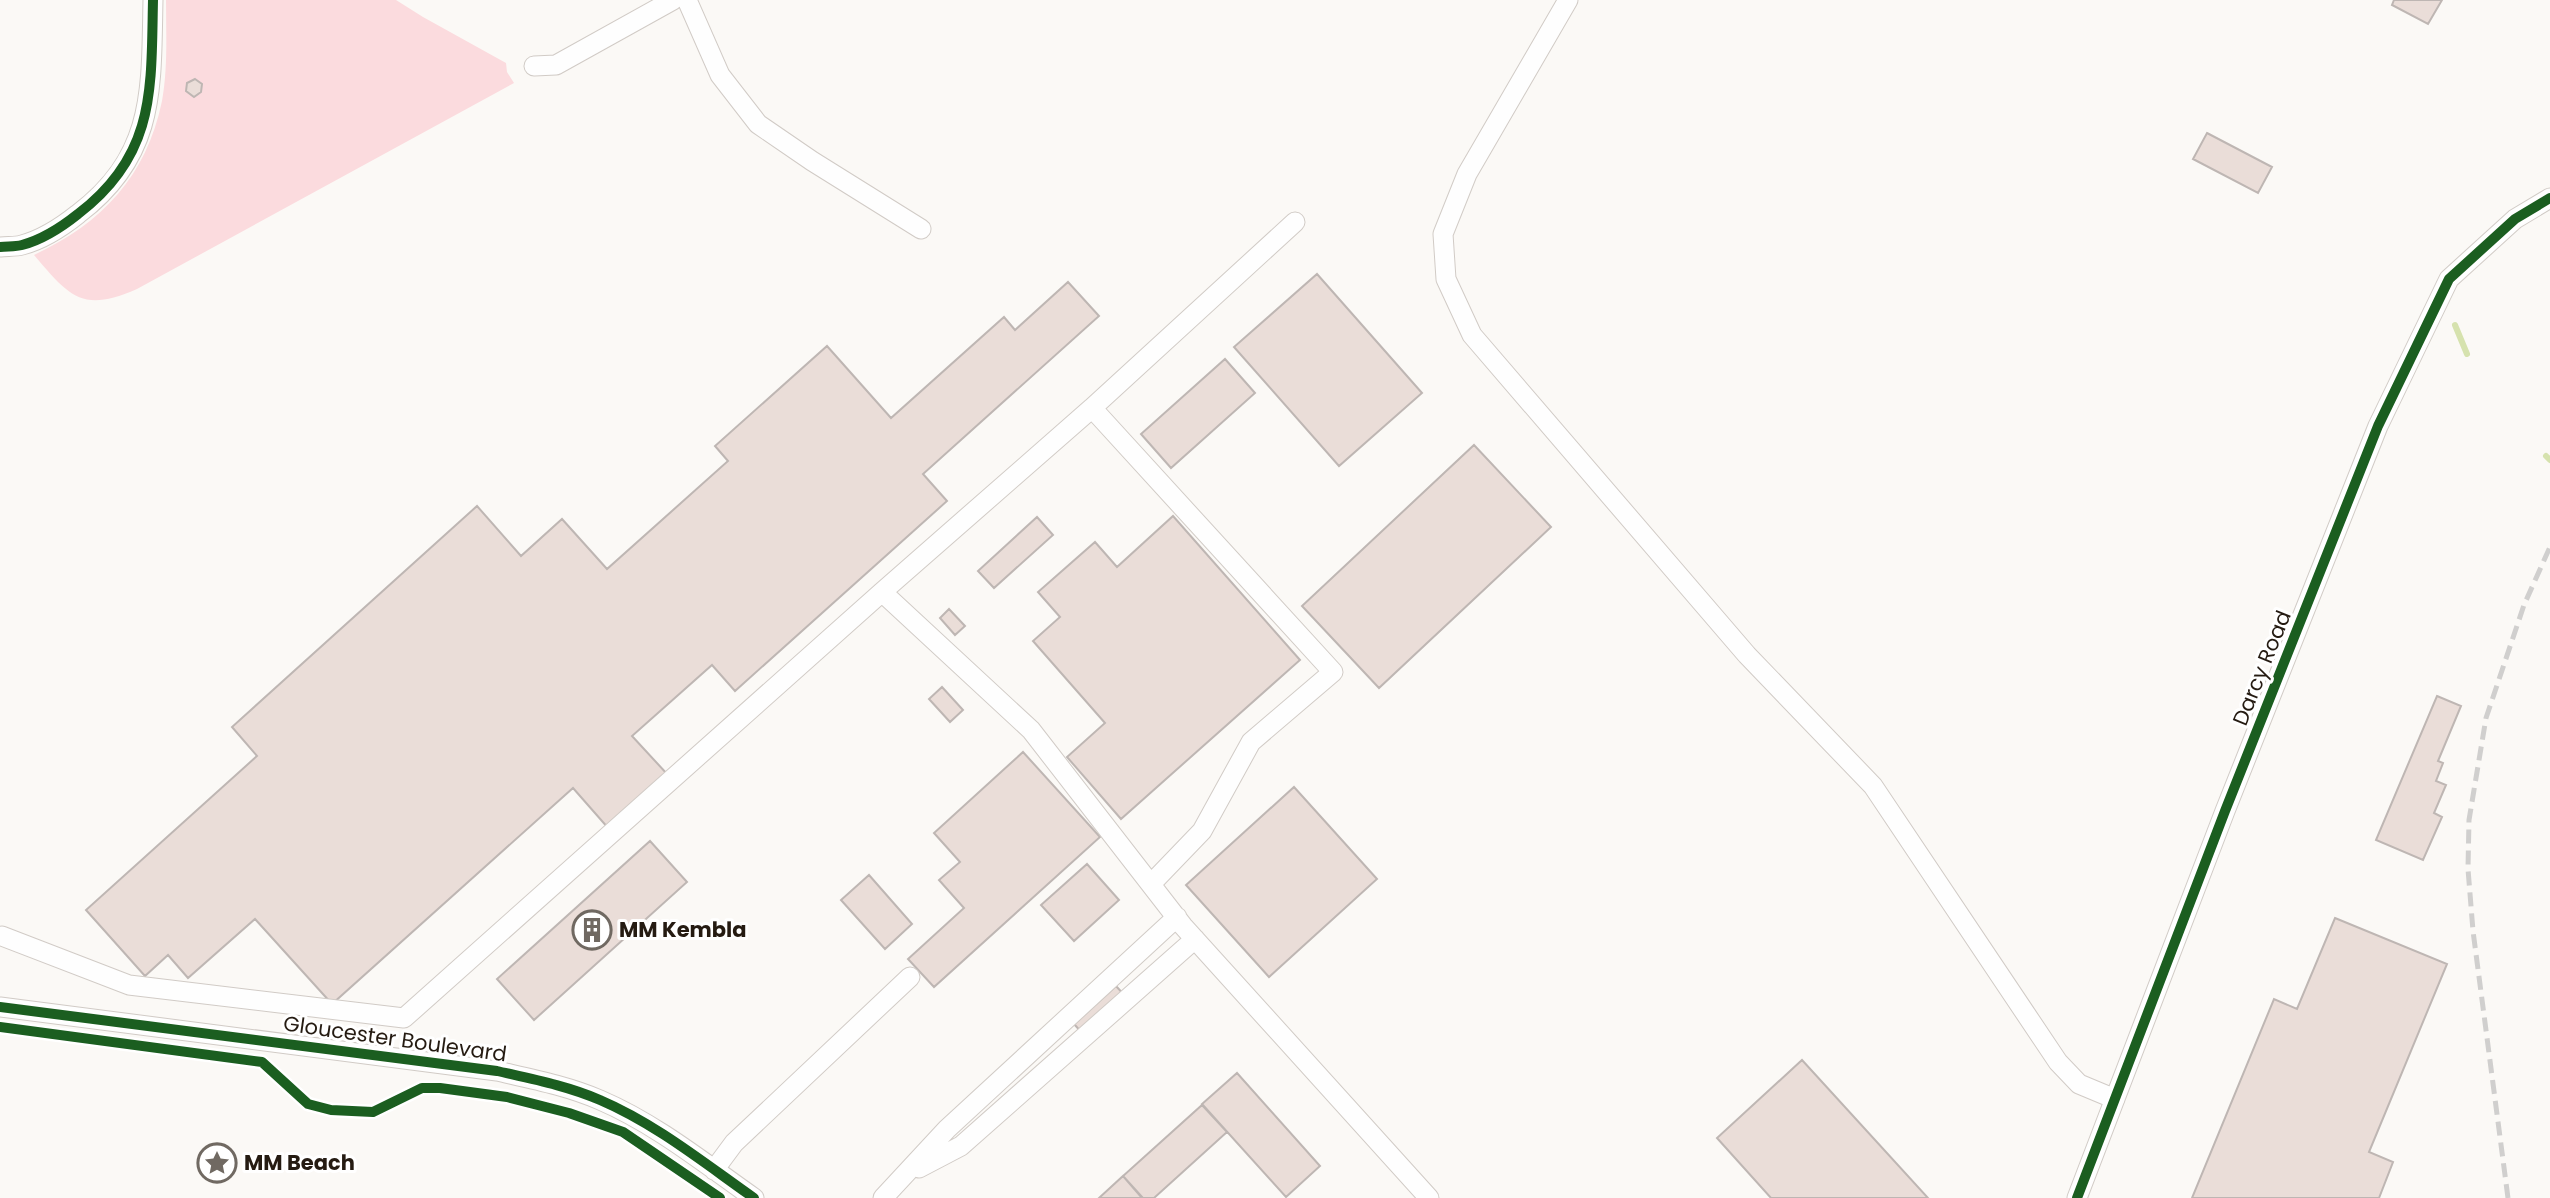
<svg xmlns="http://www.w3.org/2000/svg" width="2550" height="1198" viewBox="0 0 2550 1198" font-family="Poppins,sans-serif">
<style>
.green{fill:#fbdbde}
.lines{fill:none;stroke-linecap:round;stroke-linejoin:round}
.stream{stroke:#d6e2ae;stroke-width:6}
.building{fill:#eaddd8;stroke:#beb6b3;stroke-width:2}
.minor-casing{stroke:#d1cbc6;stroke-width:21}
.minor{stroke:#fefefe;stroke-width:19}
.rail{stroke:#d0cfce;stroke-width:5;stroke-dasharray:14 7;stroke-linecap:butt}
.cycleway-casing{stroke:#fff;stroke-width:15}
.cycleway{stroke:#1b5e20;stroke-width:10}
.labels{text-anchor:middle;stroke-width:6;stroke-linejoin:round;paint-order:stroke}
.street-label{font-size:21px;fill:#251b12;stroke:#fff}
.poi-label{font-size:21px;font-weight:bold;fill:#251b12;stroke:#fff;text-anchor:start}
</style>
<rect width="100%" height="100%" fill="#fbf9f6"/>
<!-- green -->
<path class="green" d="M 166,0 L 396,0 L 423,17 L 506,63 L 507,72 L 514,83 L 137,289 C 82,313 70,297 34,255 C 102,223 146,177 162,101 C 168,68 166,33 166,0 Z"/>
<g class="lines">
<!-- stream -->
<path class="stream" d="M 2455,325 L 2467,354
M 2546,456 L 2550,460"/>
</g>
<!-- building -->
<path class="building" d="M 2394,0 L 2442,0 L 2428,24 L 2392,5 Z
M 195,79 L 202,84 L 201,92 L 194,97 L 186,91 L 187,83 Z
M 2207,133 L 2272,167 L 2258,193 L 2193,159 Z
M 1317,274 L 1422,393 L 1339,466 L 1234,347 Z
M 1068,282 L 1099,316 L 923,474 L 947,501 L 735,691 L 712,665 L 632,736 L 668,775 L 609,829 L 573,788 L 332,1004 L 255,919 L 188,978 L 168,955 L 145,976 L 86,910 L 257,756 L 232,727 L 477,506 L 521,556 L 562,519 L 607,569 L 728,461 L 715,446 L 827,346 L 891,418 L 1004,317 L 1015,330 Z
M 1225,359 L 1255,393 L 1171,468 L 1141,434 Z
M 1474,445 L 1551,527 L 1379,688 L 1302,606 Z
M 1173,516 L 1300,660 L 1121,819 L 1067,757 L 1105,723 L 1033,641 L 1060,617 L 1038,592 L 1095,542 L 1117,567 Z
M 1037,517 L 1053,535 L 994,588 L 978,571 Z
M 949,609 L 965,626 L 955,635 L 940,618 Z
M 942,687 L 963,710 L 950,722 L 929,699 Z
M 2437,696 L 2461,706 L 2438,761 L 2443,763 L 2436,781 L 2446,785 L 2434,813 L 2442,817 L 2423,860 L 2376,840 Z
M 1023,752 L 1100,837 L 934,987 L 908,959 L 964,908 L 939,880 L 960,862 L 934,833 Z
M 1294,787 L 1377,879 L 1269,977 L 1186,885 Z
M 650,841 L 687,882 L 534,1020 L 497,979 Z
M 1087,864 L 1119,900 L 1074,941 L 1041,905 Z
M 869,875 L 912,924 L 885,949 L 841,900 Z
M 2335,918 L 2447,964 L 2369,1152 L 2393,1162 L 2379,1198 L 2192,1198 L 2274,999 L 2297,1009 Z
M 1116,986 L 1126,997 L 1084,1035 L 1074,1024 Z
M 1802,1060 L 1928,1198 L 1771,1198 L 1717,1138 Z
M 1237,1073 L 1320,1166 L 1286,1197 L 1202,1104 Z
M 1202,1105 L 1227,1132 L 1154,1198 L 1142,1198 L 1123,1176 Z
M 1123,1176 L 1143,1198 L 1099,1198 Z"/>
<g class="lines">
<!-- minor casing -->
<g class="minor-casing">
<path id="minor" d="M 687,0 L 720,75 L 758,124 L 812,161 L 921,229
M 1568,0 L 1467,174 L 1443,234 L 1446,279 L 1472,335 L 1747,655 L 1873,786 L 2058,1062 L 2079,1084 L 2115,1099
M 534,66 L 556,65 L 673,0
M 0,247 C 7,246 15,247 22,245 C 41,240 63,226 78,214 C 156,155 151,89 153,0
M 1092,408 L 1333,672 L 1251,742 L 1202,831 L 1151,884
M 882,592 L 1031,730 L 1183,926 L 1429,1198
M 2,936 L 129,985 L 404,1018 L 882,592 L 1092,408 L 1295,222
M 0,1007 L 497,1071 C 532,1079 568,1086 600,1100 C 656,1124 704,1163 754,1198
M 919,1168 L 961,1146 L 1195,939
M 714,1170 L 734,1143 L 910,977
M 883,1198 L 947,1129 L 1177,917
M 2077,1198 L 2225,811 L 2378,426 L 2449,279 L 2515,219 L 2550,198"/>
</g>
<!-- minor -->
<use href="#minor" class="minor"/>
<!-- rail -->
<path class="rail" d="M 2508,1198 L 2473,931 L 2468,869 L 2469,820 L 2486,718 L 2524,605 L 2550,547"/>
<!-- cycleway casing -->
<g class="cycleway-casing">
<path id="cycleway" d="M 0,247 C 7,246 15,247 22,245 C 41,240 63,226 78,214 C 156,155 151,89 153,0
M 0,1007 L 497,1071 C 532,1079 568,1086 600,1100 C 656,1124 704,1163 754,1198
M 0,1027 L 262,1062 L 308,1104 L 331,1110 L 373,1112 L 422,1088 L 440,1088 L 507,1097 L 569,1113 L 623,1132 L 720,1198
M 2077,1198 L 2225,811 L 2378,426 L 2449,279 L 2515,219 L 2550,198"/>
</g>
<!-- cycleway -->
<use href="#cycleway" class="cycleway"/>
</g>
<!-- icons -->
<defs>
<g id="building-ring" transform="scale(2.0125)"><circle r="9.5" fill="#fff" stroke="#706962" stroke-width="1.5"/><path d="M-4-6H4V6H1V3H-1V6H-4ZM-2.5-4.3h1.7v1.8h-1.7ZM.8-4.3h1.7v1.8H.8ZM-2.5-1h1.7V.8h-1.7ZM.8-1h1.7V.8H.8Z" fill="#706962"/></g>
<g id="sight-ring" transform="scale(2.0125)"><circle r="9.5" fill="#fff" stroke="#706962" stroke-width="1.5"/><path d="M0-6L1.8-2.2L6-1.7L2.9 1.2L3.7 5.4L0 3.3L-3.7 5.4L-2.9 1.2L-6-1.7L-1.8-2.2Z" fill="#706962"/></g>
</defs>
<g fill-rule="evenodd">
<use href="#building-ring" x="592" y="930"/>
<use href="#sight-ring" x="217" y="1163"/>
</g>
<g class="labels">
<!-- street labels -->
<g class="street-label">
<text transform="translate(2262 668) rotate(-68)" y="7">Darcy Road</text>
<text transform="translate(395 1039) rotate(8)" y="7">Gloucester Boulevard</text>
</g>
<!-- poi labels -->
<g class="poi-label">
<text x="619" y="937">MM Kembla</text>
<text x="244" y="1170">MM Beach</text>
</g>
</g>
</svg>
